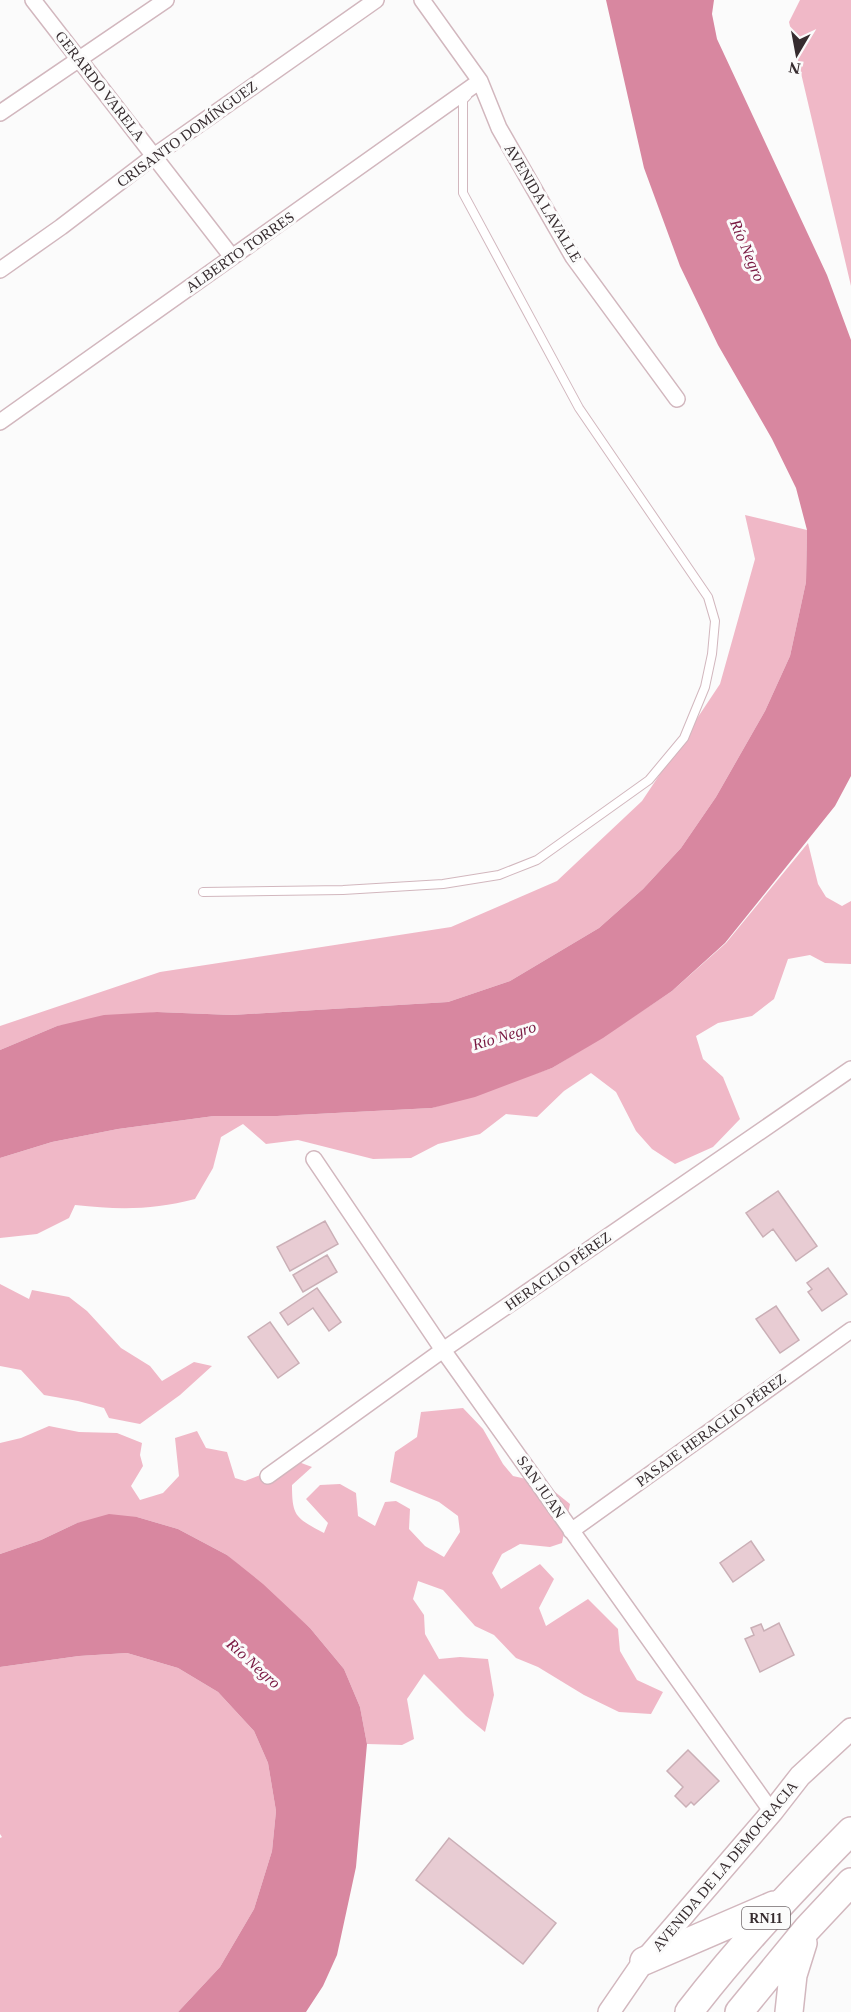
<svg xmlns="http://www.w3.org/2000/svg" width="851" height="2012" viewBox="0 0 851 2012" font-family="'Times New Roman',serif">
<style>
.green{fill:#f0b8c7}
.water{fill:#d887a0}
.building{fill:#e8ccd3;stroke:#caafb6;stroke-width:1.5}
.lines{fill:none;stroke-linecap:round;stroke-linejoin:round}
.lane-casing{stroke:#d2b7be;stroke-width:10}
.street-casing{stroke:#d2b7be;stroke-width:18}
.secondary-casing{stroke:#d2b7be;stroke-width:24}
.highway-casing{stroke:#d2b7be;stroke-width:30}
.lane{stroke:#fff;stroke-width:8}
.street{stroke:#fff;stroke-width:15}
.secondary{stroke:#fff;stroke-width:21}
.highway{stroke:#fff;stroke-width:27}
.labels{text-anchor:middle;stroke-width:6;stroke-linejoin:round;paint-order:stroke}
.shield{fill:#fbfbfb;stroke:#716a6c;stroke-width:1.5}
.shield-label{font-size:14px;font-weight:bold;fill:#362c2f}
.street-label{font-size:15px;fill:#362c2f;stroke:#fbfbfb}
.water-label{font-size:16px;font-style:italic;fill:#791942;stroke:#fbfbfb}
</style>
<rect width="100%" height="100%" fill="#fbfbfb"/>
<!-- green -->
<path class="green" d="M 800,0 L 851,0 L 851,286 L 789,22 Z
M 745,515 L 807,530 L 806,582 L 790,656 L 765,711 L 716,797 L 681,848 L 643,889 L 599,928 L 510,981 L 448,1002 L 232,1015 L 157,1012 L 57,1026 L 0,1050 L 0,1026 L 160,972 L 451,927 L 557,881 L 642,801 L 720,684 L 755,559 Z
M 808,843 L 818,884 L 826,897 L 842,906 L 851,901 L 851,964 L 825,963 L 810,955 L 788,959 L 774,999 L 752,1016 L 718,1023 L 696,1036 L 703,1059 L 723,1077 L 740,1119 L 713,1147 L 675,1164 L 652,1149 L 636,1131 L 616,1092 L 591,1073 L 564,1091 L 537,1117 L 506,1114 L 480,1134 L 438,1144 L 411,1158 L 373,1159 L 298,1140 L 266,1144 L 243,1124 L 221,1137 L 213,1168 L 195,1199 C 153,1210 119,1210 75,1205 L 69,1218 L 37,1234 L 0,1238 L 0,1158 L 52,1142 L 118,1129 L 214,1116 L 277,1116 L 432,1108 L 552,1068 L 603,1037 L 672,991 L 726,943 Z
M 0,1284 L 29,1299 L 32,1290 L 69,1297 L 87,1311 L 121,1348 L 150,1366 L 162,1381 L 194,1362 L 212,1366 L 180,1395 L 140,1424 L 109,1418 L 104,1408 L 78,1401 L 44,1395 L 21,1370 L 0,1366 Z
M 463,1408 L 483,1429 L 503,1464 L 513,1476 L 544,1483 L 570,1504 L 562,1543 L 550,1547 L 520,1544 L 502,1554 L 492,1573 L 501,1589 L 540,1564 L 554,1579 L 539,1608 L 546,1626 L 588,1599 L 618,1629 L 620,1651 L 637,1680 L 663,1692 L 651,1714 L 619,1712 L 584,1695 L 538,1667 L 516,1658 L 494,1635 L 475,1626 L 443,1590 L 418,1581 L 413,1599 L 424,1615 L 425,1634 L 439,1659 L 460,1657 L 488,1659 L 494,1695 L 485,1732 L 466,1716 L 424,1674 L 407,1699 L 414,1739 L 402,1745 L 367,1744 L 360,1707 L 344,1669 L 310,1628 L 227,1555 L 178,1529 L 137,1517 L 77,1523 L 41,1540 L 0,1554 L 0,1443 L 21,1438 L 49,1426 L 79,1432 L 117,1433 L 142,1443 L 140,1455 L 143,1466 L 131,1486 L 140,1500 L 163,1493 L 179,1476 L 175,1438 L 197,1431 L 206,1448 L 227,1452 L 235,1478 L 245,1481 L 296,1461 L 312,1467 L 292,1485 C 292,1517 296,1518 324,1533 L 328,1523 L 306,1499 L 320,1485 L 340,1484 L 356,1493 L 358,1516 L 375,1526 L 385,1502 L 396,1501 L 410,1509 L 409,1529 L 425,1546 L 444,1557 L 460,1532 L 458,1516 L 439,1502 L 390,1482 L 395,1452 L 417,1437 L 421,1412 Z
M 127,1653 L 178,1668 L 218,1692 L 254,1731 L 268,1763 L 276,1811 L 272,1851 L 254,1909 L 220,1967 L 178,2012 L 0,2012 L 0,1838 L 2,1837 L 0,1834 L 0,1667 L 79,1656 Z"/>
<!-- water -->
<path class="water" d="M 606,0 L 714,0 L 712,14 L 717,39 L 827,275 L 851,340 L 851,776 L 835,806 L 725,943 L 672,991 L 603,1038 L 552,1068 L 475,1097 L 432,1108 L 277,1116 L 214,1116 L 118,1129 L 52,1142 L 0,1158 L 0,1050 L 57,1026 L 104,1015 L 157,1012 L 232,1015 L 448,1002 L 510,981 L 599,928 L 643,889 L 681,848 L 716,797 L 765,711 L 790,656 L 806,582 L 807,530 L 796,488 L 772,439 L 718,345 L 680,266 L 644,168 Z
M 109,1514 L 137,1517 L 178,1529 L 227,1555 L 263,1584 L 310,1628 L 344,1669 L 360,1707 L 367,1744 L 356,1867 L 337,1955 L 323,1986 L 306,2012 L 178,2012 L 220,1967 L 254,1909 L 272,1851 L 276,1811 L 268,1763 L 254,1731 L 218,1692 L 178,1668 L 127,1653 L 79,1656 L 0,1667 L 0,1554 L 41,1540 L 77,1523 Z"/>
<!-- building -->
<path class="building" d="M 778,1191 L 817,1246 L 796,1261 L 773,1229 L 763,1237 L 746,1213 Z
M 325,1221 L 338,1244 L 290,1271 L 277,1247 Z
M 327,1255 L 337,1272 L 303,1292 L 293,1275 Z
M 828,1268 L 847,1294 L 822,1311 L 808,1292 L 812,1289 L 807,1283 Z
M 317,1288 L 341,1322 L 329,1331 L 313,1308 L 288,1325 L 280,1313 Z
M 776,1306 L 799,1340 L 780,1353 L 756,1319 Z
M 270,1322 L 299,1363 L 278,1378 L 248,1337 Z
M 751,1541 L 764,1560 L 733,1582 L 720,1563 Z
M 779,1623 L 794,1655 L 760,1672 L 745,1639 L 754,1635 L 751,1628 L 761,1624 L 764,1631 Z
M 688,1750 L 719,1781 L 694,1805 L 691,1802 L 686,1807 L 675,1796 L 683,1787 L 667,1771 Z
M 449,1838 L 556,1923 L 523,1964 L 416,1880 Z"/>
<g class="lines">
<!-- lane casing -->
<g class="lane-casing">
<path id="lane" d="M 203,892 L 343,890 L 443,884 L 499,875 L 537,860 L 649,780 L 684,738 L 705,687 L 712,654 L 715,621 L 708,597 L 579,408 L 463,193 L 463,100 L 467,96"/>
</g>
<!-- street casing -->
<g class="street-casing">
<path id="street" d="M 33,0 L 232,257
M 422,0 L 480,81 L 499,128 L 573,257 L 677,399
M 0,113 L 166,0
M 0,270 L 61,227 L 154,156 L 376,0
M 0,422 L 480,81
M 314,1159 L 443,1350 L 772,1812
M 268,1476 L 443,1350 L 851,1069
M 571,1531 L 851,1330"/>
</g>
<!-- secondary casing -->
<g class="secondary-casing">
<path id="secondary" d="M 609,2012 L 644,1961 L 772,1812 L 800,1776 L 851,1729"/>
</g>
<!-- highway casing -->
<g class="highway-casing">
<path id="highway" d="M 644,1961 L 774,1905
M 689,2012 C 740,1946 793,1890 851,1831
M 739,2012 L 807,1929 L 851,1882
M 789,2012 L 793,1975 L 803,1943"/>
</g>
<!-- lane -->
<use href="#lane" class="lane"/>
<!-- street -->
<use href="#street" class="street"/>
<!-- secondary -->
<use href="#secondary" class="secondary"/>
<!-- highway -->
<use href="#highway" class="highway"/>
</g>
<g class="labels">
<!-- shield labels -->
<rect class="shield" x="742" y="1907" width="48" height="22" rx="4.5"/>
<g class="shield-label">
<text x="766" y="1923">RN11</text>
</g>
<!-- street labels -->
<g class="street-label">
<text transform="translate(100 86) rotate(52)" y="5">GERARDO VARELA</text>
<text transform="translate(187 134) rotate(-36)" y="5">CRISANTO DOMÍNGUEZ</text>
<text transform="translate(543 203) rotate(59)" y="5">AVENIDA LAVALLE</text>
<text transform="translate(240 252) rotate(-35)" y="5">ALBERTO TORRES</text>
<text transform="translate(558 1271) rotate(-35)" y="5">HERACLIO PÉREZ</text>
<text transform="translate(711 1430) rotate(-36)" y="5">PASAJE HERACLIO PÉREZ</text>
<text transform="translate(541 1487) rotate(55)" y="5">SAN JUAN</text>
<text transform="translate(725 1866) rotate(-50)" y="5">AVENIDA DE LA DEMOCRACIA</text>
</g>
<!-- water labels -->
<g class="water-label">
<text transform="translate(748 250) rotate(67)" y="6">Río Negro</text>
<text transform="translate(504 1035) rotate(-17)" y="6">Río Negro</text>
<text transform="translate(254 1663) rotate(42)" y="6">Río Negro</text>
</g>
</g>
<!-- north arrow -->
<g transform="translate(797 54) rotate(190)" stroke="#fbfbfb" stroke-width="4.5" paint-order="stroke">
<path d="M0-4.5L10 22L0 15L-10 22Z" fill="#362c2f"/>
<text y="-9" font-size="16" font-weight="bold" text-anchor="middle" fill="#362c2f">N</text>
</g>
</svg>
